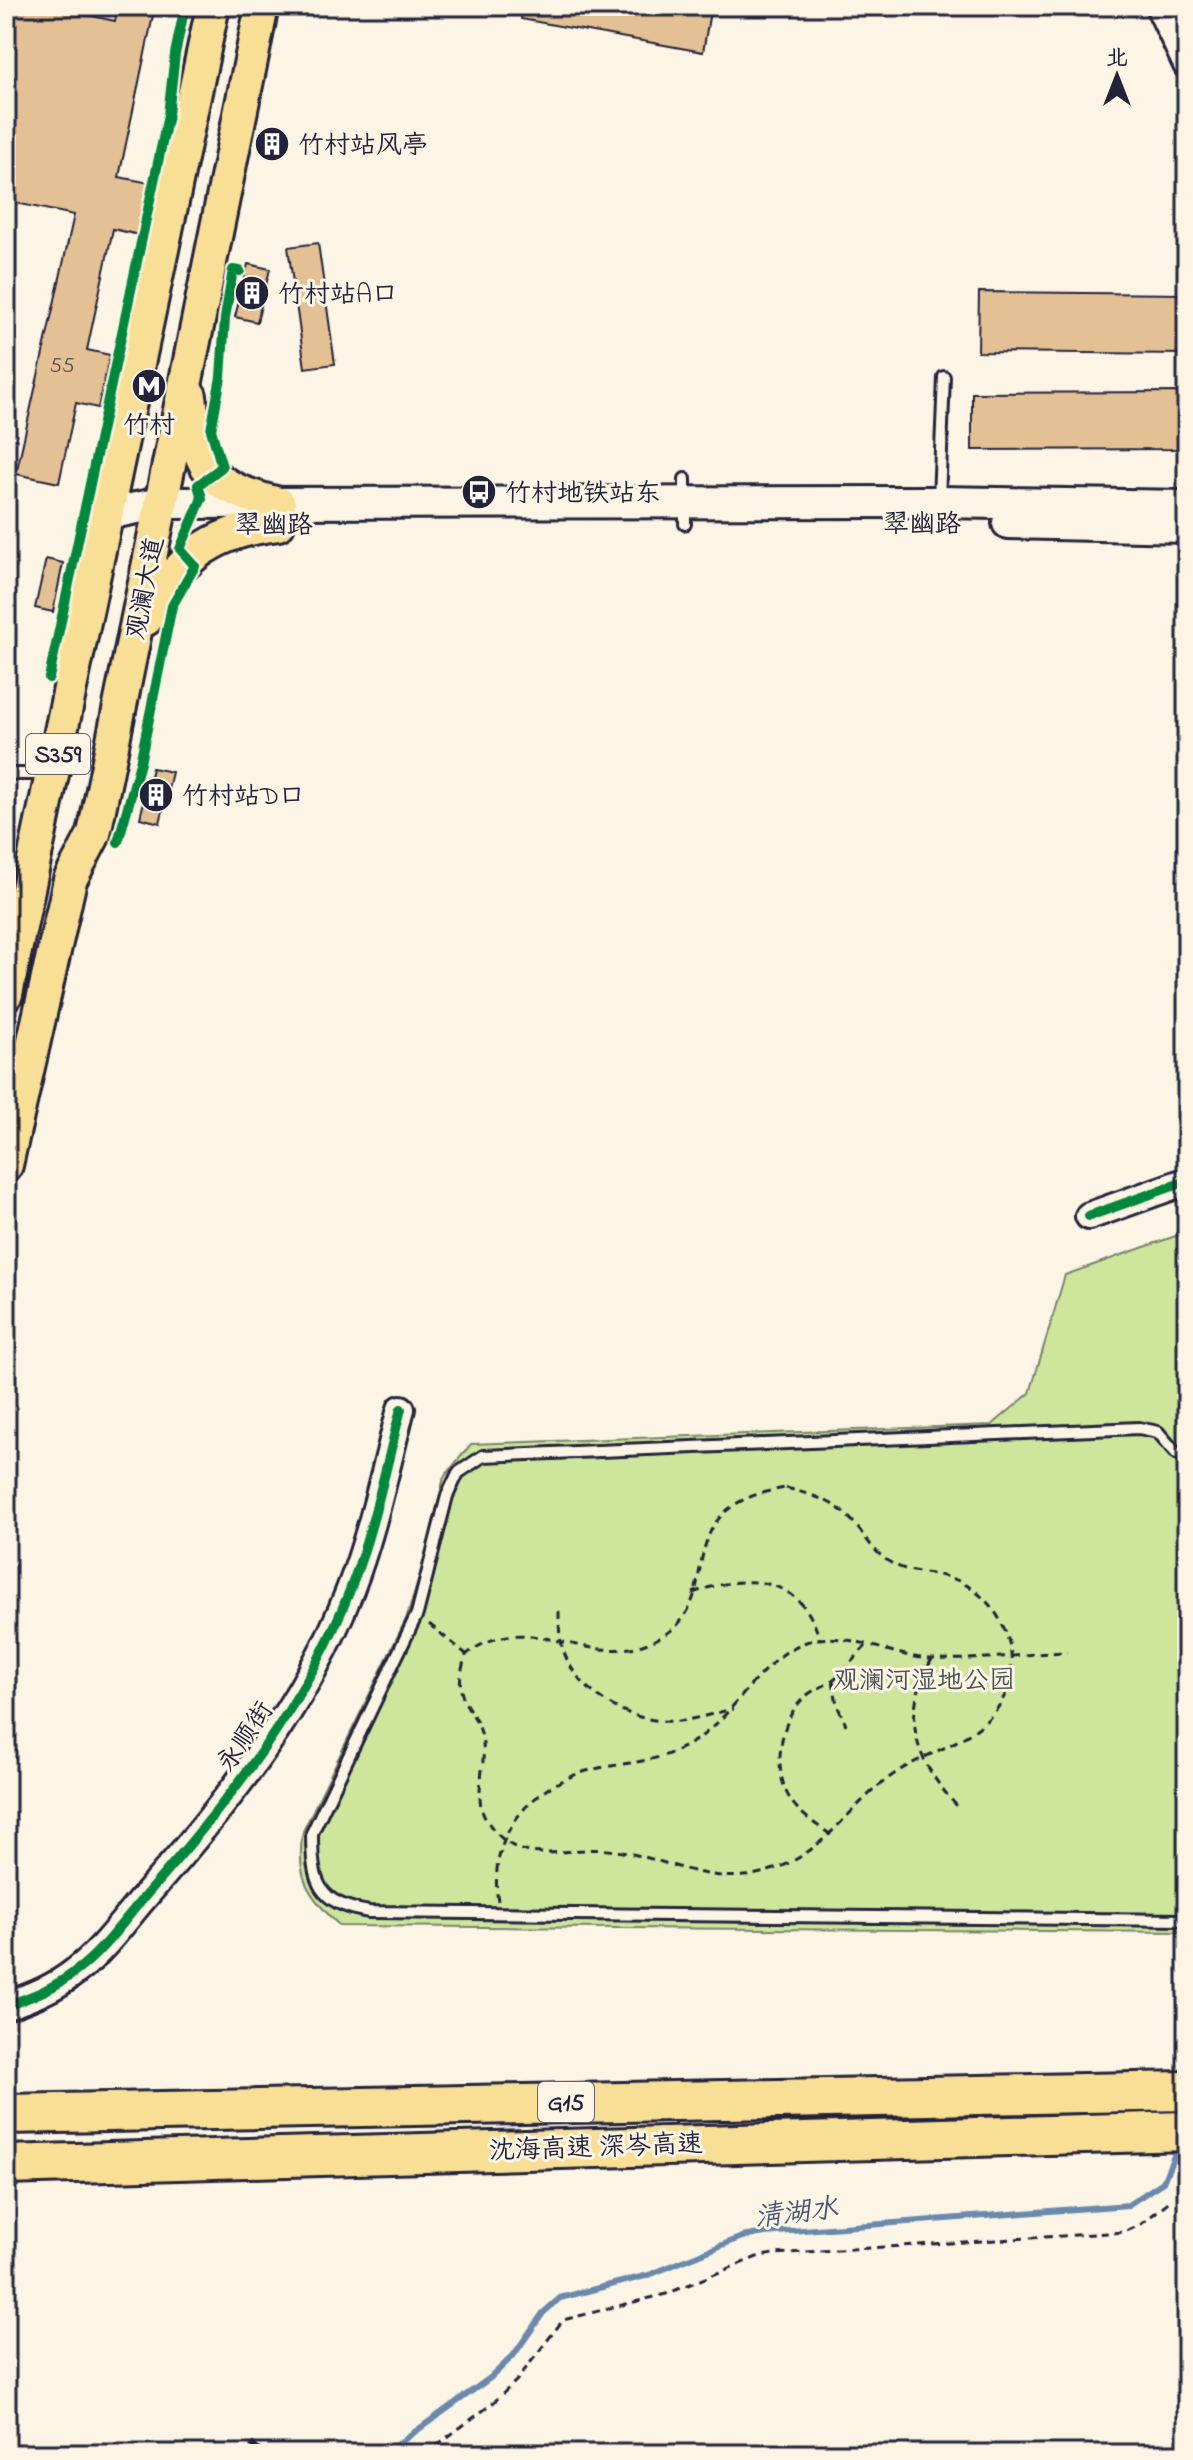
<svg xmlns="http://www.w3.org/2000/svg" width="1193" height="2460" viewBox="0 0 1193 2460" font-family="'Indie Flower','LXGW WenKai TC',sans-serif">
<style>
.built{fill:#f4e5cd}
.park{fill:#cde69c;stroke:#78846c;stroke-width:2}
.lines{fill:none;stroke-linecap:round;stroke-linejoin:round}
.stream{stroke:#6b89ac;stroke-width:6}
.building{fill:#e3c195;stroke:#22223b;stroke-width:2}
.service-casing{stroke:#22223b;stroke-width:16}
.tertiary-casing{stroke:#22223b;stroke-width:32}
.secondary-casing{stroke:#22223b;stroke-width:36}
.primary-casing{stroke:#22223b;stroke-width:38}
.motorway-casing{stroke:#22223b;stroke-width:44}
.path{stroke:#22223b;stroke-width:3;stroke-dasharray:8 6;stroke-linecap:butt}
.service{stroke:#fcf5e5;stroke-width:10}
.tertiary{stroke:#fcf5e5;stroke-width:26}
.secondary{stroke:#fcf5e5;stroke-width:30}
.primary{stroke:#f9df96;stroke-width:32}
.motorway{stroke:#f9df96;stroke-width:38}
.rail{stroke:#22223b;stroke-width:6;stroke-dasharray:12 6;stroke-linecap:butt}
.cycleway-casing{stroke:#fcf5e5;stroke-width:15}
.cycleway{stroke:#00873e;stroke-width:10}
.labels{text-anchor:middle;stroke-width:6;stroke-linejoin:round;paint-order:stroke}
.number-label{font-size:22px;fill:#524a52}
.shield{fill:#fcf5e5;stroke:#63616e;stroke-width:2}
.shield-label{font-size:24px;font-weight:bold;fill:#22223b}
.poi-label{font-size:26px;fill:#22223b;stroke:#fcf5e5;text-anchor:start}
.street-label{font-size:26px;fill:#22223b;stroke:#fcf5e5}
.park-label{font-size:26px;fill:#4d5353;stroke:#fcf5e5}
.water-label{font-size:28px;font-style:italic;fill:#465674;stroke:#fcf5e5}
</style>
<rect width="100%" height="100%" fill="#fcf5e5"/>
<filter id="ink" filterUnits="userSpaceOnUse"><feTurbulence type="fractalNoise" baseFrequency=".0125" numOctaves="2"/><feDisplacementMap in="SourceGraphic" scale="16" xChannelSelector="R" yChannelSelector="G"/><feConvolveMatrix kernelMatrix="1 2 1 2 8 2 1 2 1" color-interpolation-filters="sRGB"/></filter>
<g filter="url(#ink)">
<!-- built -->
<path class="built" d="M 6,384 L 14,384 L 6,505 Z"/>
<!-- park -->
<path class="park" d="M 1187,1232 L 1187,1932 L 340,1926 C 308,1896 295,1877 303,1831 L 406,1619 L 423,1566 L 444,1477 L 471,1444 L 992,1425 L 1030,1393 L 1065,1275 Z"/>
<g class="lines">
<!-- stream -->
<path class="stream" d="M 384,2454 L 490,2378 L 513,2356 L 543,2313 L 560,2298 L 649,2275 L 742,2237 L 765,2233 L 1128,2205 L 1163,2182 L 1179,2144"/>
</g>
<!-- building -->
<path class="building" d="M 6,6 L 47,6 L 115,21 L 119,6 L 155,6 L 119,177 L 150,183 L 139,235 L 113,229 L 87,350 L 110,355 L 98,408 L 76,403 L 59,483 L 16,474 L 74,215 L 6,201 Z
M 523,6 L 711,6 L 703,52 L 521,19 Z
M 318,243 L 335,364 L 305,368 L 288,247 Z
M 248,264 L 270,269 L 257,322 L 235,317 Z
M 979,292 L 1187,294 L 1187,354 L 978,352 Z
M 1187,392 L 1187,449 L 972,450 L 972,393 Z
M 46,559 L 63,563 L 53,612 L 35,608 Z
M 152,768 L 172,772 L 160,823 L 140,818 Z"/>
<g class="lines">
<!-- service casing -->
<g class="service-casing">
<path id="service" d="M 685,479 L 685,524
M 939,499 L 944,377
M 6,774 L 47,774
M 1176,1453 L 1158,1432 L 1139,1428 L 483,1456 L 458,1473 L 447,1496 L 417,1614 L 312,1833 C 312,1883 317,1903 369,1912 L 1187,1920"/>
</g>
<!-- tertiary casing -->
<g class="tertiary-casing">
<path id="tertiary" d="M 1159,6 L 1187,65
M 1089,1216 L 1187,1181
M 6,2006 C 31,1997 55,1988 76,1971 C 103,1951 124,1920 146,1895 C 226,1804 306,1705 350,1590 C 373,1531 385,1470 401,1409"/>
</g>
<!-- secondary casing -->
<g class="secondary-casing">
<path id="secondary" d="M 107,514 L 161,503 L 939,502 L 1187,506
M 1008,523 L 1187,527"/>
</g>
<!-- primary casing -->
<g class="primary-casing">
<path id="primary" d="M 190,396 C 198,471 206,485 279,504
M 146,619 C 176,560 211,531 278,524
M 6,994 L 213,6
M 6,1165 L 70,880 L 94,834 L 262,6"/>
</g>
<!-- motorway casing -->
<g class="motorway-casing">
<path id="motorway" d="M 6,2114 L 1187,2091
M 6,2165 L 1187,2131"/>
</g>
<!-- path -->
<path class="path" d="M 786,1488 C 805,1493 826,1498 842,1511 C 863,1528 870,1554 897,1566 C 917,1575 941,1572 961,1582 C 1016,1611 1032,1687 979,1727 C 952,1748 917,1757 890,1777 C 842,1812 823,1858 761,1873 C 705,1887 662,1855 608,1850 C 582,1847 555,1856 530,1852 C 511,1849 497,1836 487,1821 C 472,1800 486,1768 483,1744 C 479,1704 448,1708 466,1655 C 533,1601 589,1680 664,1635 C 729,1597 662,1506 786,1488 Z
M 693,1593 C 745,1573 802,1575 819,1638
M 559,1611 C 559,1621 559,1632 561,1642 C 572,1692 630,1725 679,1721 C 697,1719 715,1713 733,1709
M 429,1624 L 466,1654
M 932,1659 C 900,1717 914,1759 957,1806
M 833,1680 L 837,1705 L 846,1725
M 831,1835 C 816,1824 800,1815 790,1799 C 772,1770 779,1719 805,1697 C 812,1690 823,1687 831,1681 C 844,1672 855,1657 866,1646
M 498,1901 C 489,1844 519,1798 572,1776 C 618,1758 652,1770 699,1738 C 740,1710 767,1646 819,1639 C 856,1634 895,1658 933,1659 C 977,1661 1023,1654 1067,1652
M 425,2454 L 493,2403 L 517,2380 L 563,2320 L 666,2294 L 757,2257 L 773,2254 L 1124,2232 L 1140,2225 L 1172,2199"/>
<!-- service -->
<use href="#service" class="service"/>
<!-- tertiary -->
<use href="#tertiary" class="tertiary"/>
<!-- secondary -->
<use href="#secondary" class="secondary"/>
<!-- primary -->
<use href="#primary" class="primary"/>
<!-- motorway -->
<use href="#motorway" class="motorway"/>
<!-- rail -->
<path class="rail" d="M 251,2444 L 262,2454"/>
<!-- cycleway casing -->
<g class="cycleway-casing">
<path id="cycleway" d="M 49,678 L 168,115 L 175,54 L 185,6
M 118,842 L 140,763 L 172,606 L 195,566 L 180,549 L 202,498 L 198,485 L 222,467 L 211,430 L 221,377 L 225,318 L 233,270 L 240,271
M 1089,1216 L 1187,1181
M 6,2006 C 31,1997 55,1988 76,1971 C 103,1951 124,1920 146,1895 C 226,1804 306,1705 350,1590 C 373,1531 385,1470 401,1409"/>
</g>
<!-- cycleway -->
<use href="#cycleway" class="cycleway"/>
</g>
</g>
<!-- icons -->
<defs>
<g id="building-disc" transform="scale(1.8)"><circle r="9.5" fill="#22223b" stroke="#fcf5e5"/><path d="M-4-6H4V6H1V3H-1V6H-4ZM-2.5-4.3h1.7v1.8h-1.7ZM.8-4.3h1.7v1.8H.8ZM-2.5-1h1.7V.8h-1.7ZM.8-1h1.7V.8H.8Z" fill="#fff"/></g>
<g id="metro-disc" transform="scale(1.8)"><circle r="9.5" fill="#22223b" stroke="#fcf5e5"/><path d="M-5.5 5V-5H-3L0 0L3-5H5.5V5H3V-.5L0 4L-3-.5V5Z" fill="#fff"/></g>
<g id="bus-disc" transform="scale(1.8)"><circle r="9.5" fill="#22223b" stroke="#fcf5e5"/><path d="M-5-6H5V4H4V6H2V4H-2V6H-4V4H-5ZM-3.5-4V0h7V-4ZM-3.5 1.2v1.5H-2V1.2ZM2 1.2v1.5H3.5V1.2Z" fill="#fff"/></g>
</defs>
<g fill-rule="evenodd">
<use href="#building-disc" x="272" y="144"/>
<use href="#building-disc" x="252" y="293"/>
<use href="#metro-disc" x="149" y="386"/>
<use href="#bus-disc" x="479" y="492"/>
<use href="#building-disc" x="156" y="795"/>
</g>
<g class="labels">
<!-- number labels -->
<g class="number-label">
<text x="62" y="372">55</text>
</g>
<!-- shield labels -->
<g class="shield">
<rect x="26" y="734" width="64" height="40" rx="6"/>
<rect x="538" y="2082" width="56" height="40" rx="6"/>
</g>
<g class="shield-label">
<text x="58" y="762">S359</text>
<text x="566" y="2110">G15</text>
</g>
<!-- poi labels -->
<g class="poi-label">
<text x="298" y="153">竹村站风亭</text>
<text x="278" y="302">竹村站A口</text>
<text x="149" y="433" text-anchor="middle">竹村</text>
<text x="505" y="501">竹村地铁站东</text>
<text x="182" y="804">竹村站D口</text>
</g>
<!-- street labels -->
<g class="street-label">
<text x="922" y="532">翠幽路</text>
<text x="274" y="533">翠幽路</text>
<text transform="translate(144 588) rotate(-79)" y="9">观澜大道</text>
<text transform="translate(244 1736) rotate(-56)" y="9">永顺街</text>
<text transform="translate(596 2146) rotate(-2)" y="9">沈海高速 深岑高速</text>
</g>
<!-- park labels -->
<g class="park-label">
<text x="924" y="1688">观澜河湿地公园</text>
</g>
<!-- water labels -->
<g class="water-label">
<text transform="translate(796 2211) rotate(-7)" y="10">清湖水</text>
</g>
</g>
<!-- margin -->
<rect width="1193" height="2460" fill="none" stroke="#fcf5e5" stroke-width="32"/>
<rect x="16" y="16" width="1161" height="2428" fill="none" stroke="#22223b" stroke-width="3" filter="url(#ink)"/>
<!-- north arrow -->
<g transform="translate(1117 76)" stroke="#fcf5e5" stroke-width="6" paint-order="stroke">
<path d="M0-6L14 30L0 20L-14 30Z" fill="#22223b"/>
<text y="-12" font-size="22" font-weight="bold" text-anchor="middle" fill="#22223b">北</text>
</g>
</svg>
